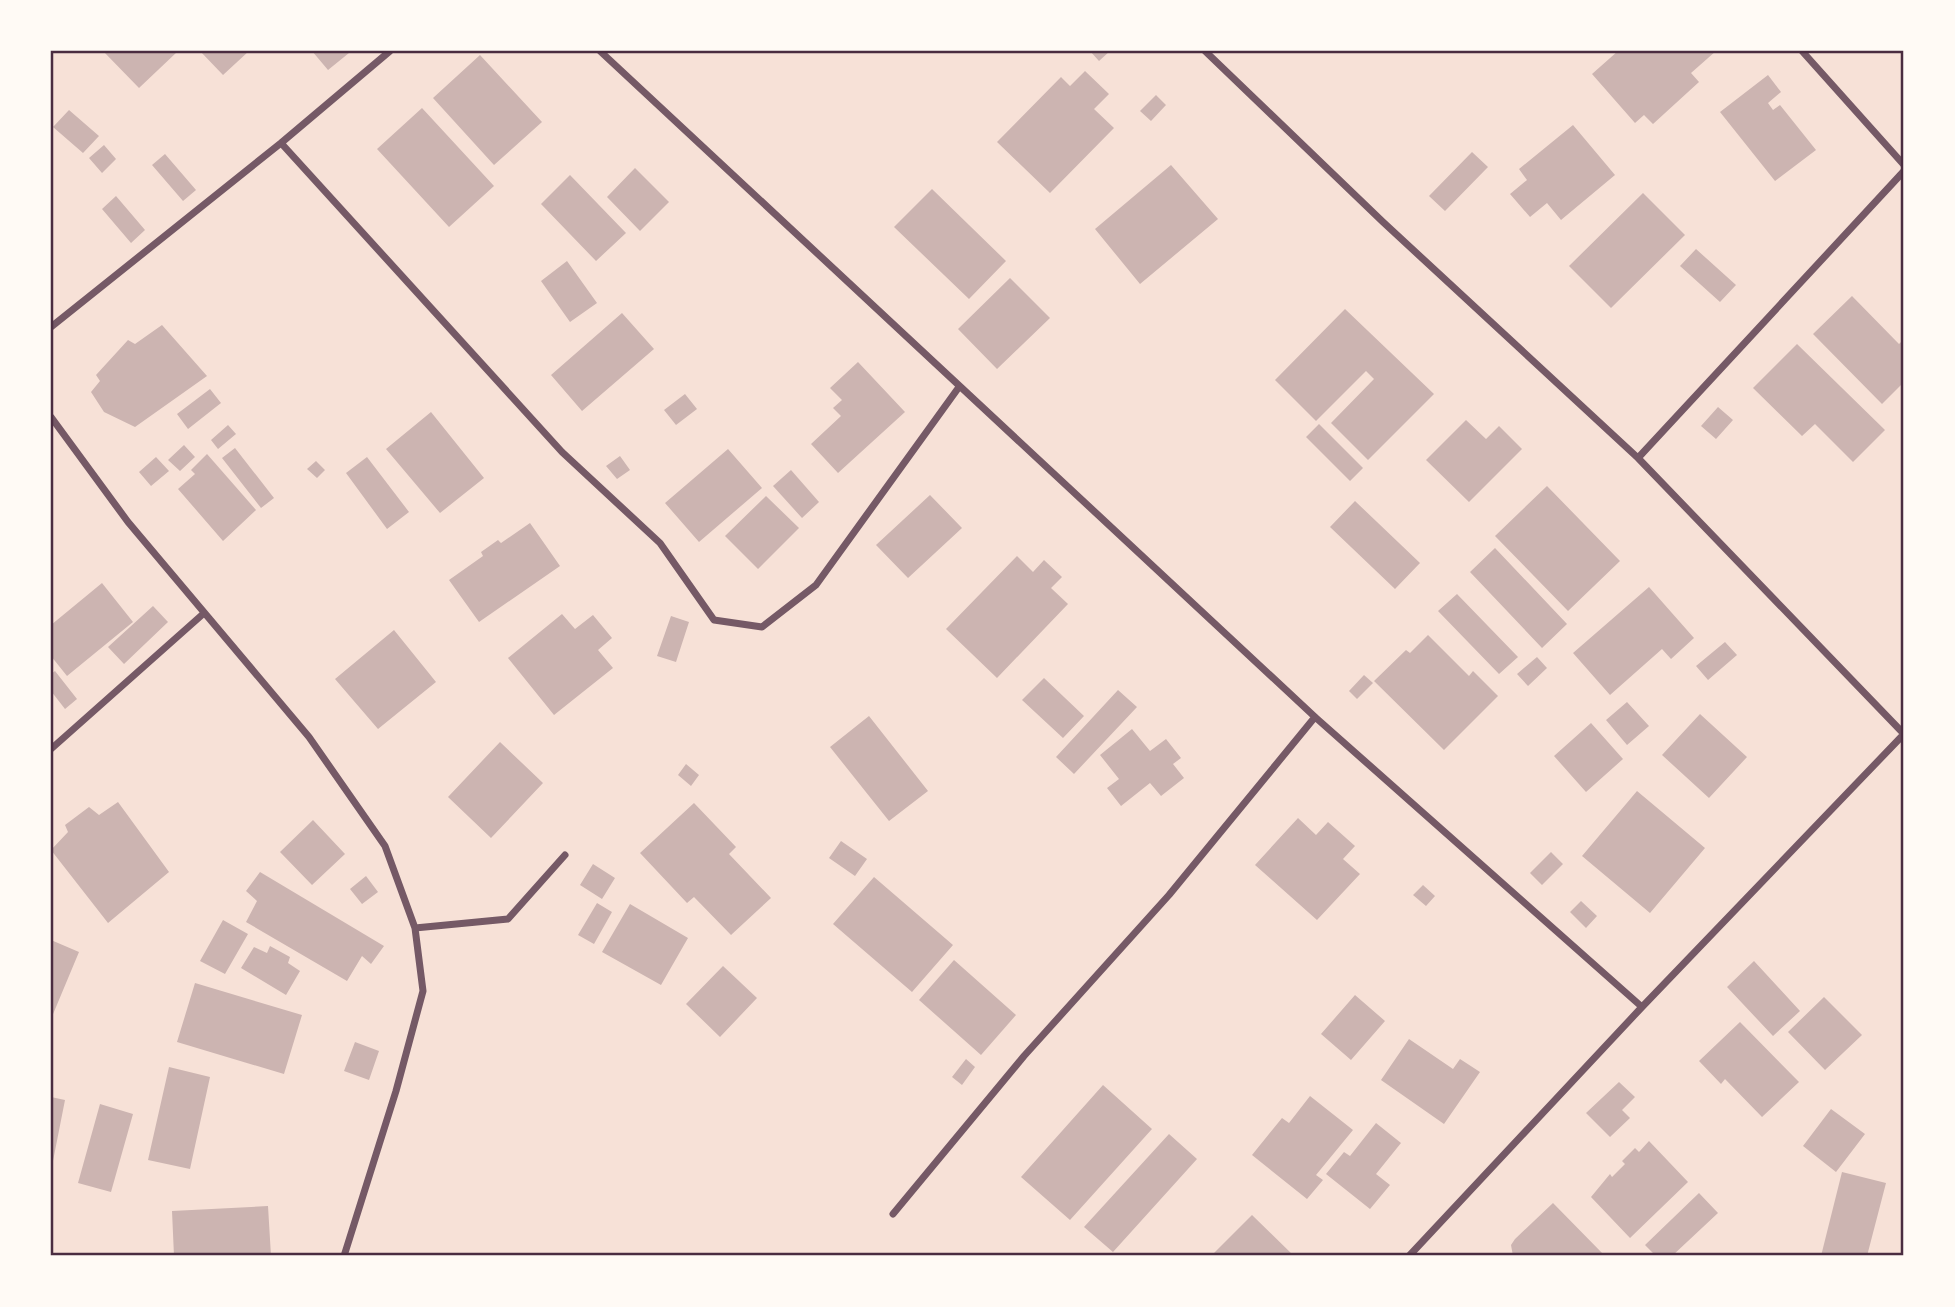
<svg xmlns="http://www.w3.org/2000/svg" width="1955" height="1307" viewBox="0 0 1955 1307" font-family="'Space Grotesk',sans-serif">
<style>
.building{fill:#ccb4b1}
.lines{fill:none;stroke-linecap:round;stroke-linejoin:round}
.minor{stroke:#755966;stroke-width:7}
.neatline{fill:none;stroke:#4a2c40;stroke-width:2.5}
</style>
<rect width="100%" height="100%" fill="#f7e1d7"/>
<!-- building -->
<path class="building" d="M 103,51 L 176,51 L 177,52 L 139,88 Z
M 200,51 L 249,51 L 223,75 Z
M 312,51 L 347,51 L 349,53 L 328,70 Z
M 1090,51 L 1110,51 L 1099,61 Z
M 1618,51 L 1716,51 L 1691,73 L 1699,82 L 1653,124 L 1644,115 L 1635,123 L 1592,74 Z
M 480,55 L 542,122 L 494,165 L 433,98 Z
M 1085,71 L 1109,94 L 1094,109 L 1114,128 L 1050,193 L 997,142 L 1061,77 L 1070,86 Z
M 1768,75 L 1781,92 L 1768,103 L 1773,110 L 1780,105 L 1816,150 L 1775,181 L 1720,112 Z
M 1156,95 L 1166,105 L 1151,121 L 1140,111 Z
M 422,108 L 494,186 L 449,227 L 377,149 Z
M 69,110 L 99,136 L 83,153 L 53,127 Z
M 1573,125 L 1615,175 L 1561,220 L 1547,203 L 1530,217 L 1510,194 L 1527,180 L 1519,169 Z
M 104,145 L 116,159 L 102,173 L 89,158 Z
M 1472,152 L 1488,167 L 1445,211 L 1429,196 Z
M 165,154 L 196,190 L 183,201 L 152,165 Z
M 1171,165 L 1218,219 L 1140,284 L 1095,229 Z
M 635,168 L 669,202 L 640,231 L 607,197 Z
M 570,175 L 626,233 L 596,261 L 541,204 Z
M 932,189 L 1006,261 L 969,299 L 894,227 Z
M 1643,193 L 1685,235 L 1611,308 L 1569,266 Z
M 116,196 L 145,230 L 131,243 L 102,209 Z
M 1696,249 L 1736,285 L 1720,302 L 1680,266 Z
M 567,261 L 597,303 L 570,322 L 541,281 Z
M 1010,278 L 1050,318 L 997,369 L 958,329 Z
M 1852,296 L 1899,344 L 1904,339 L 1904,382 L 1882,404 L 1813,334 Z
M 1345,309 L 1434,394 L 1368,460 L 1331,423 L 1374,379 L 1366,371 L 1316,421 L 1275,380 Z
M 622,313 L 654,349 L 582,411 L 551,375 Z
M 162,325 L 207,376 L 135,427 L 104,412 L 91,392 L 100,381 L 96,375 L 128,340 L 135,344 Z
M 1797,344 L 1885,430 L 1853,462 L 1815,424 L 1802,436 L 1753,388 Z
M 858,362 L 905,412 L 838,473 L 811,444 L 841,416 L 833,408 L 842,400 L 830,388 Z
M 210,389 L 221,403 L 188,429 L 177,414 Z
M 685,394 L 697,409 L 676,425 L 664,410 Z
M 1718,407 L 1733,420 L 1716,439 L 1701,426 Z
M 431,412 L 484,478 L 440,513 L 386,449 Z
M 1466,420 L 1486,439 L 1499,426 L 1522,449 L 1469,502 L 1426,460 Z
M 1319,424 L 1363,468 L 1350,481 L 1306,437 Z
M 228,425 L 236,434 L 218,449 L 211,440 Z
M 184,445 L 195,457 L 180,471 L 168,460 Z
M 235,448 L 274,498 L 261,508 L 222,458 Z
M 728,449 L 762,488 L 699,542 L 665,503 Z
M 207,454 L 256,510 L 223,541 L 178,489 L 195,474 L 191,470 Z
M 620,456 L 630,470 L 617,479 L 606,466 Z
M 156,457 L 169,471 L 151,486 L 139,472 Z
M 367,457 L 409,512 L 387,529 L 346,473 Z
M 316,461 L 325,470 L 317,478 L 307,469 Z
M 791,470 L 819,502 L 802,518 L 773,486 Z
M 1547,486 L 1620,561 L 1568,611 L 1495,536 Z
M 930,495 L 962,528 L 908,578 L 876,545 Z
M 766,496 L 799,528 L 758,569 L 725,536 Z
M 1355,501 L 1420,563 L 1395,589 L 1330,527 Z
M 530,523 L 560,566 L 479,622 L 449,580 L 483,556 L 481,552 L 498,540 L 501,543 Z
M 1495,548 L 1567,624 L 1542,648 L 1470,572 Z
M 1017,556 L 1033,572 L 1044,560 L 1062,577 L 1051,588 L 1068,604 L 997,678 L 946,629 Z
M 102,583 L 133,622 L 67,676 L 51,656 L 51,625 Z
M 1649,587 L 1694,638 L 1671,659 L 1662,649 L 1610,695 L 1573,653 Z
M 1457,594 L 1518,657 L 1499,674 L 1438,611 Z
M 153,606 L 168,622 L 124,664 L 108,647 Z
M 562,614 L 575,629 L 593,615 L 612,638 L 598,650 L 613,668 L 554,715 L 508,658 Z
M 671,616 L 689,622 L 676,662 L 657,656 Z
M 394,630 L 436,682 L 378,729 L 335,679 Z
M 1428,635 L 1469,676 L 1473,671 L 1498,696 L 1444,750 L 1374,681 L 1406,650 L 1410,653 Z
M 1725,642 L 1737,655 L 1708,680 L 1696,666 Z
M 1537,657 L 1547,668 L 1528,686 L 1517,674 Z
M 55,671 L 77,699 L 65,709 L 51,691 L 51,674 Z
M 1364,675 L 1373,683 L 1357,699 L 1349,691 Z
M 1044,678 L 1084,716 L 1063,738 L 1022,700 Z
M 1118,690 L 1137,707 L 1074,774 L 1056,757 Z
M 1627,702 L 1649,726 L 1627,745 L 1606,720 Z
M 1700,714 L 1747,757 L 1709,798 L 1662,755 Z
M 869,716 L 928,791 L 889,821 L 830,747 Z
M 1591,723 L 1623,759 L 1586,792 L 1554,756 Z
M 1132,729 L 1150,751 L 1166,739 L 1181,758 L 1173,764 L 1184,778 L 1161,796 L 1150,783 L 1121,806 L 1107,788 L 1119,779 L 1100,755 Z
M 500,742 L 543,783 L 491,838 L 448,797 Z
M 686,764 L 699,775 L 691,786 L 678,775 Z
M 1637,791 L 1705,848 L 1650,913 L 1582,856 Z
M 118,802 L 169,872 L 108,923 L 51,850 L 68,832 L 65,825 L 89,807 L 99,815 Z
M 694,803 L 736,847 L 729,854 L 771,898 L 731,935 L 694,897 L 687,903 L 640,853 Z
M 1298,818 L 1316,835 L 1328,822 L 1355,846 L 1343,859 L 1360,874 L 1317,920 L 1255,865 Z
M 313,820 L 345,854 L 312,885 L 280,852 Z
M 841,841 L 867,859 L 855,876 L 829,858 Z
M 1551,852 L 1563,864 L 1542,885 L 1530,873 Z
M 593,864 L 615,878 L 602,899 L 580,885 Z
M 260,872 L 384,946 L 371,964 L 362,956 L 347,981 L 246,922 L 257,901 L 246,891 Z
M 366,876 L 378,892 L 362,904 L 350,889 Z
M 874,877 L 953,945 L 912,992 L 833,924 Z
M 1423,885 L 1435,896 L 1426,906 L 1413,895 Z
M 1581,901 L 1597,916 L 1586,928 L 1570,912 Z
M 597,903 L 612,912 L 594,944 L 578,935 Z
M 630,904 L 688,938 L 661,985 L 602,952 Z
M 223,920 L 248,934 L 225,974 L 200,961 Z
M 51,940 L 79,952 L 51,1019 Z
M 270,946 L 290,957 L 288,963 L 300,971 L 286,995 L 241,968 L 254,947 L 267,953 Z
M 954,960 L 1016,1015 L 981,1055 L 919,1000 Z
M 1754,961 L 1800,1011 L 1773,1036 L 1727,987 Z
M 723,966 L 757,998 L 720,1037 L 686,1004 Z
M 195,983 L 302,1015 L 284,1074 L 177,1042 Z
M 1355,995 L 1385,1021 L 1351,1060 L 1321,1034 Z
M 1824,997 L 1862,1035 L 1825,1070 L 1788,1032 Z
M 1740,1022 L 1799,1082 L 1762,1117 L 1725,1079 L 1721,1084 L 1699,1061 Z
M 1409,1039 L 1453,1069 L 1460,1059 L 1480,1072 L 1444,1124 L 1381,1080 Z
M 355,1042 L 379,1051 L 369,1080 L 344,1071 Z
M 966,1059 L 975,1067 L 962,1085 L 952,1077 Z
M 169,1067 L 210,1077 L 190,1169 L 148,1160 Z
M 1619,1082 L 1635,1097 L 1622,1110 L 1630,1118 L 1610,1137 L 1586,1113 Z
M 1103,1085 L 1152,1129 L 1070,1220 L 1021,1177 Z
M 1310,1096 L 1353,1130 L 1316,1175 L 1323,1180 L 1307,1199 L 1252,1155 L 1282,1118 L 1289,1123 Z
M 51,1097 L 65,1100 L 52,1166 L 51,1166 Z
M 100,1104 L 133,1114 L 111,1192 L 78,1183 Z
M 1831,1109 L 1865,1134 L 1836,1172 L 1803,1146 Z
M 1376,1123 L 1401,1143 L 1376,1174 L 1390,1185 L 1370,1209 L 1326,1174 L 1344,1152 L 1350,1156 Z
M 1169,1134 L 1197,1159 L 1113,1252 L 1084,1227 Z
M 1649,1141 L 1688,1182 L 1630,1238 L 1591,1197 L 1610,1174 L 1612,1177 L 1625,1164 L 1622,1161 L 1635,1148 L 1639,1152 Z
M 1842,1172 L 1886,1183 L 1867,1256 L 1821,1256 Z
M 1699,1193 L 1718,1213 L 1672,1256 L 1656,1256 L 1645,1245 Z
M 1553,1203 L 1605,1256 L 1513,1256 L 1511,1245 L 1515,1239 Z
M 268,1206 L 271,1256 L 174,1256 L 172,1211 Z
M 1252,1215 L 1294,1256 L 1211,1256 Z"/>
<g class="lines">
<!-- minor -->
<path class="minor" d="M 600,51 L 1315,717 L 1642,1007 L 1904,734
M 1205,51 L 1383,222 L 1638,458 L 1904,734
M 1802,51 L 1904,165
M 281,143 L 562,452 L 660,543 L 714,620 L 762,627 L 816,585 L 959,387
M 51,327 L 281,143 L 390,51
M 51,417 L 128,522 L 309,737 L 385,846 L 415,928 L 423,991 L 396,1091 L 344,1256
M 1638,458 L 1904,171
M 51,749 L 203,614
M 415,928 L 508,919 L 565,855
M 893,1214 L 1024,1056 L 1169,895 L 1315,717
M 1409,1256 L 1642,1007"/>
</g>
<!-- border -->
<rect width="1955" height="1307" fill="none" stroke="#fffaf5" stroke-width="105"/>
<rect x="52" y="52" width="1850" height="1202" class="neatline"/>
</svg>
